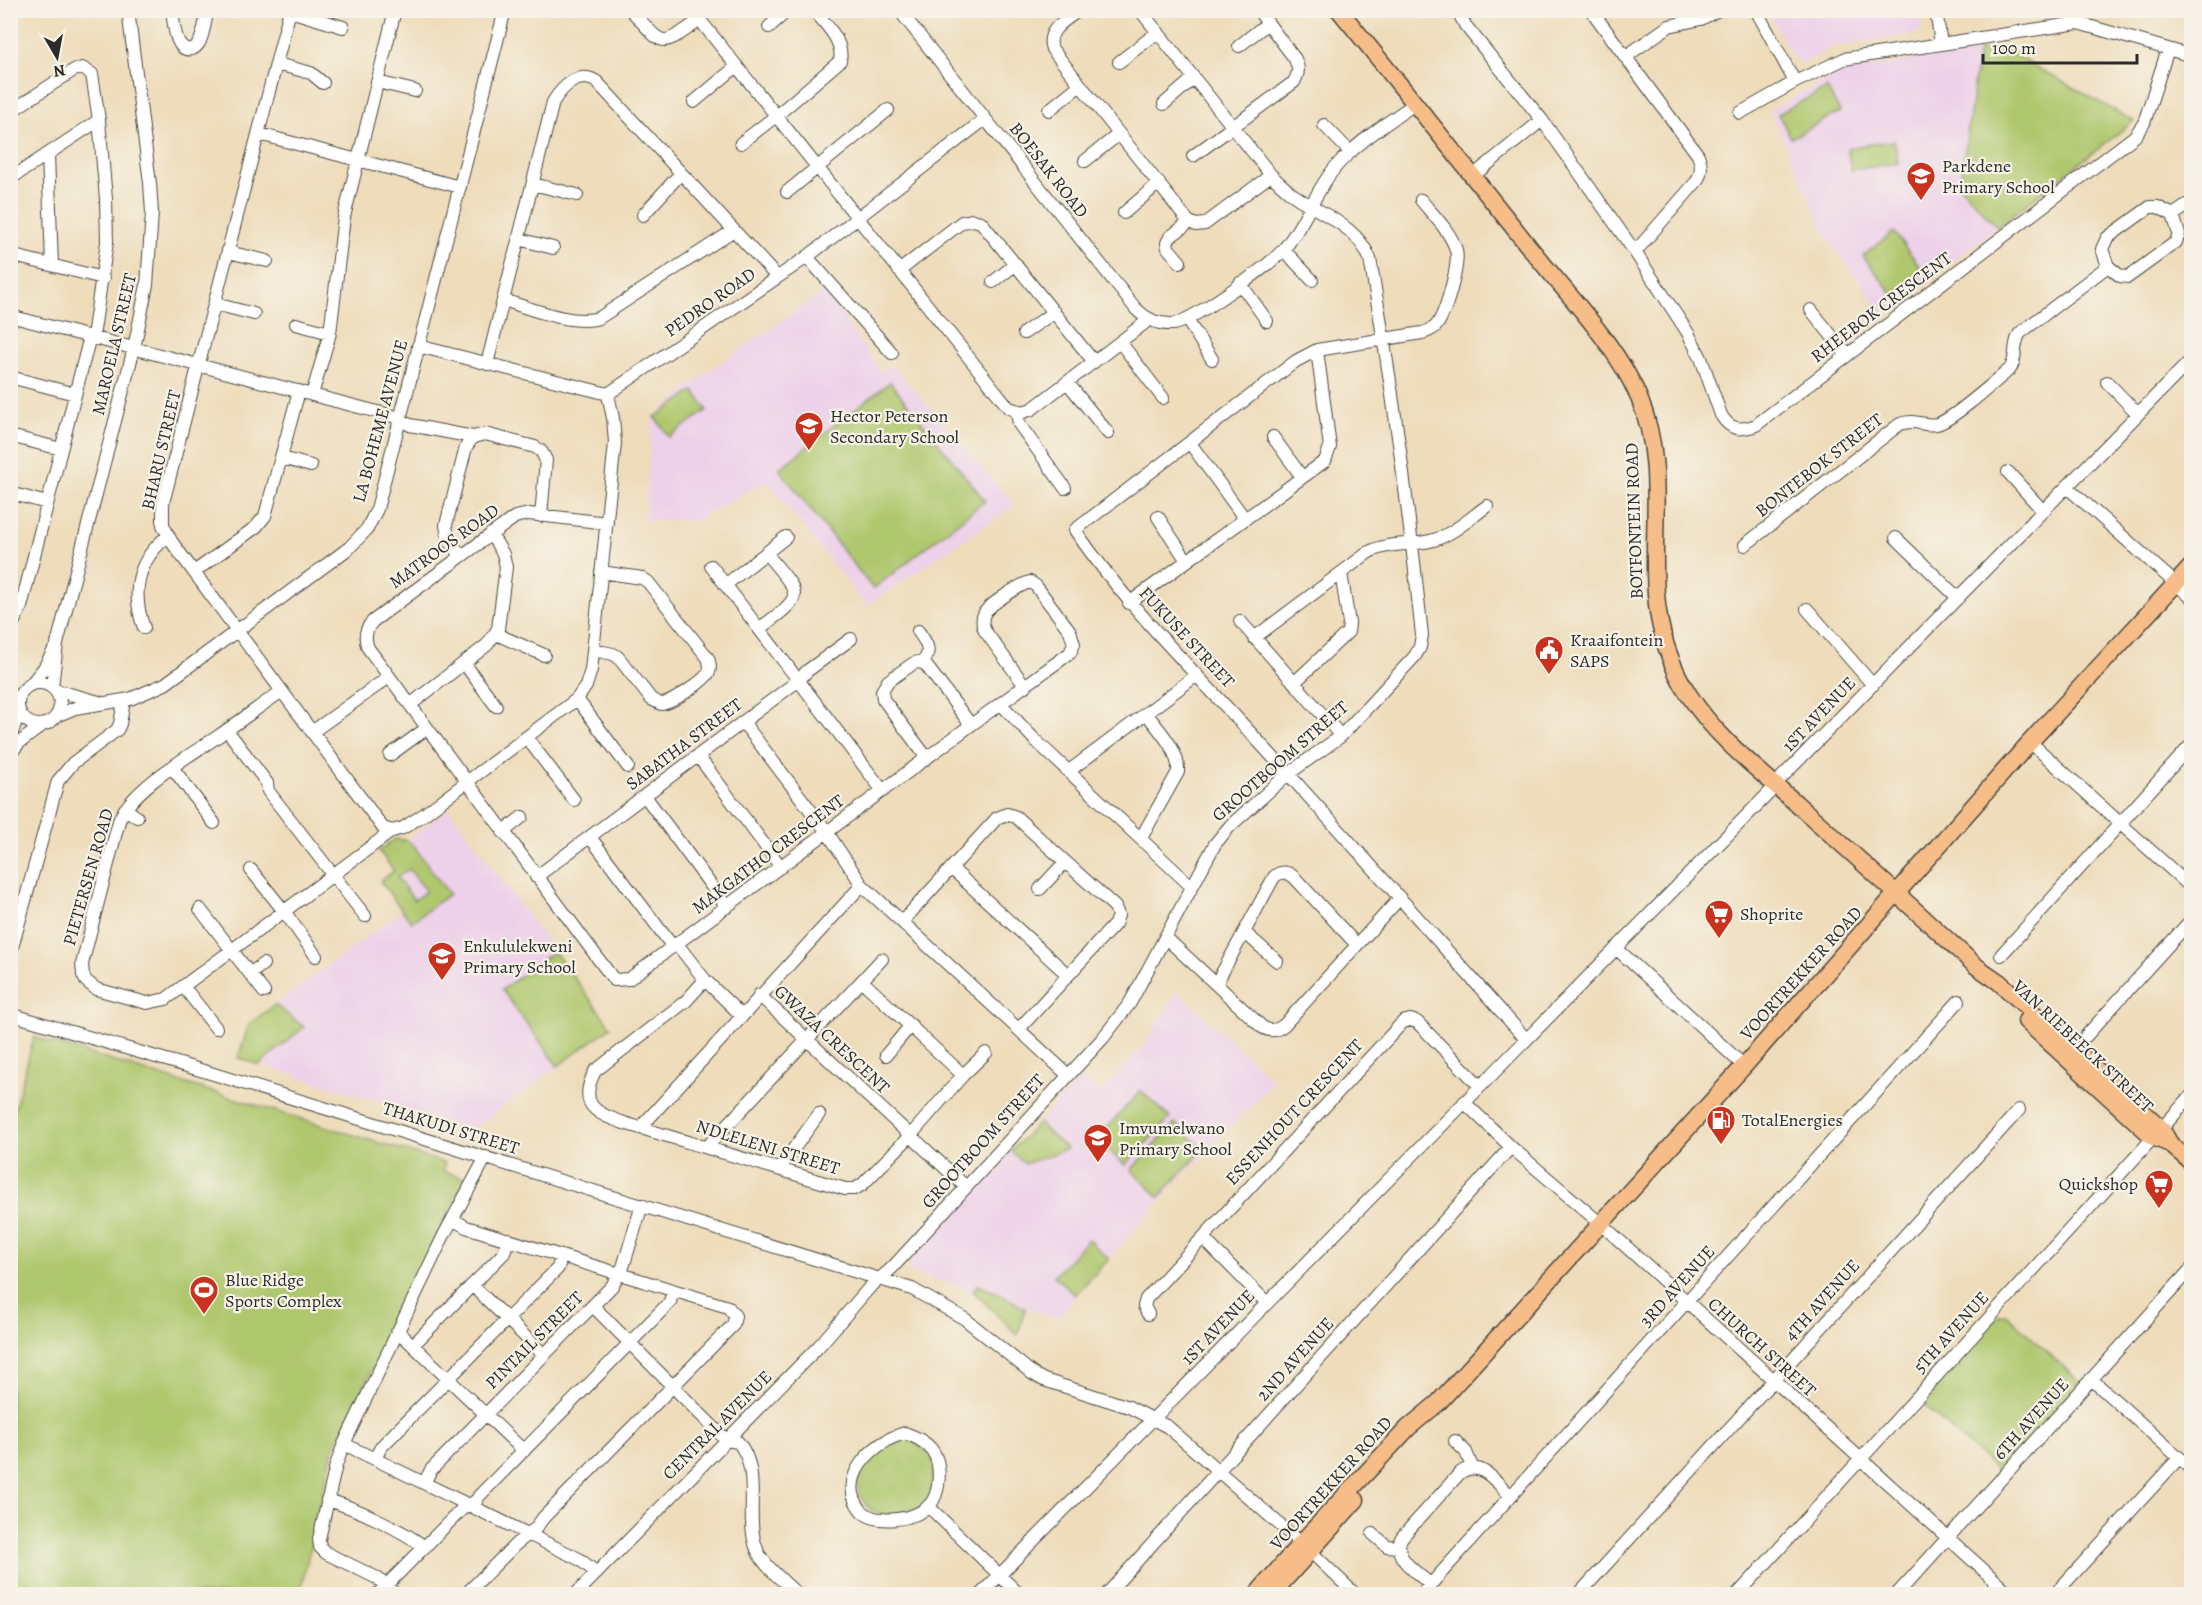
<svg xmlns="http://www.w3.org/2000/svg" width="2202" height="1605" viewBox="0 0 2202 1605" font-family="Alegreya,serif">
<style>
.built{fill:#edd0e9}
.green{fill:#afc76d;stroke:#6d794c;stroke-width:1.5;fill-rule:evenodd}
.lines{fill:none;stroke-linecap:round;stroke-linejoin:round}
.minor-casing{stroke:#484640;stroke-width:14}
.major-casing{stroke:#484640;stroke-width:19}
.minor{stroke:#fff;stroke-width:12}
.major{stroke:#f7bd88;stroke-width:16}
.labels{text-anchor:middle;stroke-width:4.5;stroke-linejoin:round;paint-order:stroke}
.poi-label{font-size:18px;fill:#2b2b2b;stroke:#f7f3e8;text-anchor:start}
.street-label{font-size:18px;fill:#2b2b2b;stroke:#f7f3e8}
</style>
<rect width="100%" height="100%" fill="#f7f3e8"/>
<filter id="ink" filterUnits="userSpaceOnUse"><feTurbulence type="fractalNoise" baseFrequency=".0167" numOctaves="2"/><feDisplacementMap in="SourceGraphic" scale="12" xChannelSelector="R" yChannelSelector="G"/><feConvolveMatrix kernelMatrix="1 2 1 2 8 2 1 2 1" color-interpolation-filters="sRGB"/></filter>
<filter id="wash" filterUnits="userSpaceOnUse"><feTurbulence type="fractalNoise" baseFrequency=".008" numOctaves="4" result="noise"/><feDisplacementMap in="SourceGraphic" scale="24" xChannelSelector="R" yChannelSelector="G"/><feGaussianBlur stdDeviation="1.35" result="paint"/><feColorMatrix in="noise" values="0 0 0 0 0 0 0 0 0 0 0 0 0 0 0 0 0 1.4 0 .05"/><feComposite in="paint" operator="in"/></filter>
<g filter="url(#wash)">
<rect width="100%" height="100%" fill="#eedcba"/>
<!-- built -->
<path class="built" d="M 1768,11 L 1921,11 L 1922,27 L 1915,34 L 1833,47 L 1804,63 L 1794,59 Z
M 2000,47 L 2134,121 L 1884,314 L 1827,238 L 1770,110 L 1843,71 Z
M 825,291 L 881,372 L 893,366 L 1015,505 L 866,606 L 767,481 L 696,520 L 644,521 L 652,424 L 651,419 L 706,373 Z
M 449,809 L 611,1027 L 472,1130 L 238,1058 L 249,1024 L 402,911 L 380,881 L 394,871 L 379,851 L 395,839 L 405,841 Z
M 1177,991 L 1274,1081 L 1174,1185 L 1057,1318 L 1026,1308 L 1018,1335 L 973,1291 L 912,1272 L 910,1262 L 993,1172 L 999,1172 L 1003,1167 L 1002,1161 L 1081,1076 L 1100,1093 L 1146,1043 Z"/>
<!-- green -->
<path class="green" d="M 2000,47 L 2134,121 L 1997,227 L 1960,186 L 1979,50 Z
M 1827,88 L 1840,112 L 1791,138 L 1778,114 Z
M 1894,141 L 1898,163 L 1851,170 L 1847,148 Z
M 1894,232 L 1924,272 L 1893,295 L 1863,256 Z
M 890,382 L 985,501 L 873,589 L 779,469 Z
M 694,391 L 707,410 L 669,437 L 655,417 Z
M 395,839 L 406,840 L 413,845 L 449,894 L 411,922 L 380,881 L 394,871 L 379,851 ZM 409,869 L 426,891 L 414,900 L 397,878 Z
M 554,951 L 611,1027 L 558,1066 L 502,990 Z
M 275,1005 L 304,1027 L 259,1065 L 238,1058 L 249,1024 Z
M 34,1037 L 445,1163 L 443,1171 L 465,1178 L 332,1453 L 300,1594 L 11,1594 L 10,1126 Z
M 1141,1091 L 1170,1118 L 1125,1165 L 1096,1139 Z
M 1038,1123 L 1067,1149 L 1025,1164 L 1011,1151 Z
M 1175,1123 L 1204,1149 L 1159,1197 L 1131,1170 Z
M 1088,1239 L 1109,1259 L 1075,1295 L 1054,1276 Z
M 977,1285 L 998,1293 L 1025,1308 L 1018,1335 L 973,1291 Z
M 2006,1314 L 2080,1382 L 1999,1472 L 1920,1402 L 1999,1315 Z
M 907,1438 L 930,1453 L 934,1468 L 930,1500 C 918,1508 897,1517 882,1514 C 864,1511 854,1490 860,1474 C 862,1468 868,1464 872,1459 C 875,1455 880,1449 884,1446 C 890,1442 900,1440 907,1438 Z"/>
</g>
<g filter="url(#ink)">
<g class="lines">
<!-- minor casing -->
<g class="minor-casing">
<path id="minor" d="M 172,10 C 174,21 174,53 192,49 C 195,48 197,46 199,43 C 204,34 205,20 208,10
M 290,10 L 163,503 L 163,525 L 171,541 L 383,828 L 392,831
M 631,10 C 665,47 658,49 700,20
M 692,10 L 1009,408 L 1023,412 L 1032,409 L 1150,319
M 899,10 L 1136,309 C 1146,319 1159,325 1173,324 C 1191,322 1269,266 1283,250 C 1304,227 1316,187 1340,162 C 1362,139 1390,121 1416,103
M 1079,10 C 1066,20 1045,30 1052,49 L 1188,221 L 1196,225 L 1205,224 L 1271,175
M 1461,10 L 1461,17 L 1465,25 L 1542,120 L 1635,252 L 1688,333 L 1701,358 L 1721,415 C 1730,430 1740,431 1756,425 L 2135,136 L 2144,123 L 2168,49
M 1591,10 L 1698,155 C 1702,165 1702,171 1697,181 L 1635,252
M 1756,10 L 1795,82
M 1936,10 L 1941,44
M 290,11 L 343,27
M 769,27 L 788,10
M 1239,46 L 1268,23
M 1625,57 L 1669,26 L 1701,19 L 1718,10
M 1119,62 L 1158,32
M 277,64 L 311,73 L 323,83
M 377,82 L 415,91
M 694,102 L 737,66
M 1164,104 L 1194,78
M 1049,110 L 1080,85
M 10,112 L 74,70 L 82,68 L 92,74 L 99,120 L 106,199 L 107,242 L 94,330 L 88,344 L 21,607 L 10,629
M 1740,113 L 1795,82 L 1844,59 L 2078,23 L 2192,56
M 1324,125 L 1350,152
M 259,134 L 460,187
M 741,143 L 776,116 L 840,61 C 844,41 826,25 814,10
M 48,154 L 52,265
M 1193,156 L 1294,82 C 1299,73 1299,68 1295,59 L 1258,10
M 1085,161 L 1119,134
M 1473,176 L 1542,120
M 10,179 L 99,120
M 533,184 L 577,195
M 787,192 L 888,110
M 1421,200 C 1433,215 1451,232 1456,250 C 1460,264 1445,317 1435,327 C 1431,330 1427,332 1422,333 L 1317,350 L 1296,361 L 1075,530 C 1128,608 1196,673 1259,742 C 1349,840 1437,940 1526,1039
M 1124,213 L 1159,183
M 643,215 L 681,173
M 519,239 L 553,248
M 1284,250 L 1312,280
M 228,252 L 267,261
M 10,255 L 103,278
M 807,257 L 892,353
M 1180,262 L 1168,248 L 1167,243 L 1170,237 L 1190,222
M 2108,266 L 2102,249 L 2107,238 L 2150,207 L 2158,207 L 2173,215
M 899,271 L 962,222 L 973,220 L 981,222 L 1094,362
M 993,282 L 1016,264
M 1240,283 L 1267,321
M 503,300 C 530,308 572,326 599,318 L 734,230
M 215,304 L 254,314
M 1811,310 L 1847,355
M 10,316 L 393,416 L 410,425 L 473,437
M 1187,320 L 1212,359
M 296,324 L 330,333
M 1024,333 L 1054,312
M 1120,342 L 1163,398
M 418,346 L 608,394 L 807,257 L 985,119
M 487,364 L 553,102 C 562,87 579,70 597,82 L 777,277
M 10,377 L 75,394
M 1067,382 L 1108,433
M 2107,382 L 2138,414
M 312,395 L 330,333 L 344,217 L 395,10
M 1017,412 L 1019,424 L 1065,488
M 10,436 L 61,449
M 1273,437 L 1302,477
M 1190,443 L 1245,519
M 282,458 L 311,466
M 2008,472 L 2043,511
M 2067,487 L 2192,598
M 10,493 L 47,503
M 1158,517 L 1187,561
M 607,523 L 529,514 L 515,517 L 373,621 C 365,629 364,638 368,648 L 614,980 L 629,979 L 971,725 L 1070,653 L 1074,644 L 1070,631 L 1036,586 L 1030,582 C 1019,585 991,604 985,612 C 981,619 982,625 985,631 L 1025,686
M 1896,538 L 1958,598
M 1745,545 L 1900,424 C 1916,418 1924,427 1937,424 C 1951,421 1997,380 2010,369 C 2018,358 2012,345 2020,333 L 2108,266 L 2120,276 L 2128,277 L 2176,242 L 2179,234 L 2173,215 L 2192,202
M 766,553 L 786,537
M 461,556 L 448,538 L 446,525 L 466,447 L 473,437 L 485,434 L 535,447 L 541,451 L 546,460 L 541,516
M 711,566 L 883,791
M 194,572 L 256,527 L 265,516 L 299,391
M 725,585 L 766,553 C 802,598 807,593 759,629
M 1129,603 L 1325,461 L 1330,447 L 1317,350
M 1807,609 L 1873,685
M 1240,621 L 1341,736
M 144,628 C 131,592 137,560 168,536
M 918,631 C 926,642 933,651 922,663
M 496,634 L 544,655
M 1254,638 L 1369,552 C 1388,542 1409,546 1430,541 C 1451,536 1469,519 1487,506
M 593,650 L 613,654 L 618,657 L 651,699 L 661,704 C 671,704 704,681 709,672 C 711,667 710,663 708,658 L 648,582 L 642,578 L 601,572
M 464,663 L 496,706
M18 704a21 21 0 1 1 42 0a21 21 0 1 1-42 0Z
M 1294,683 L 1348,632 L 1349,623 L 1341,573
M 31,684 L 44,668 L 54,650
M 52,687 L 57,644 L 134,348 L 147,285 L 152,213 L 150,183 L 128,10
M 55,690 L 99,702
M 282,691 C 260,706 239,722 217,737 C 189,756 131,789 119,821 L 82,964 L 83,975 L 86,981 L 96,989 L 147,1003 L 166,999 L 392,831 L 403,828 L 423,815 L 577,699 L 586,686 L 591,670 L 615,443 L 613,418 L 608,394
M 577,699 L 628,767
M 1001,704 L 1035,740 L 1191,886
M 410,705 L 487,645 L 498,629 L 506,567 L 503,554 L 491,534
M 56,716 L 75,708 L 130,699 L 165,684 L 349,548 L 367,529 L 377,509 L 505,10
M 743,722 L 827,832 L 862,885 L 1068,1075
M 227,730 L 267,783 L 268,791 L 365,916
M 312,732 L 389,677
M 10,738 L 19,712
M 527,738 L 574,800
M 2030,742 L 2192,888
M 10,754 L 19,743 L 44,724
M 390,755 L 427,728
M 698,756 L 781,867
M 927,758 L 883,699 L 882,691 L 888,681 L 914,663 L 919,662 L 925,664 L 971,725
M 172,767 L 214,823
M 1069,771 L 1197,675
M 645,796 L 727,907
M 125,809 L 137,817
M 503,832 L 522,817
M 590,837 L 673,947
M 1141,838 L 1178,772 C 1180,751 1158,729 1146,713
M 951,868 L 1068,975
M 251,870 L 284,911 L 316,956
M 536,877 L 799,680 L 807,671 L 851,639
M 1040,889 L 1065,862
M 200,909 L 264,992
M 902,922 L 997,818 L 1007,814 L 1016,817 L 1115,907 L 1118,915 L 1115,924 L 1019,1029
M 1244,932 L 1277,961
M 1165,937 L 1262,1027 C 1270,1032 1277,1031 1284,1025 L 1400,898
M 677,944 L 705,980 L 741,1015
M 1616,948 L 1744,1066
M 10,955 L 58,781 L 73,763 L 117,730 L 120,724 L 124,701
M 2001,955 L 2192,744
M 250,974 L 263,964
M 705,980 L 686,1001 L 595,1071 C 578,1104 594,1113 624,1123 L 845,1189 L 855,1189 L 863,1184 L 910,1136 L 963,1075 L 862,981
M 1216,984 L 1274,877 C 1280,871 1287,871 1294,877 L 1357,945
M 183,986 L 216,1028
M 759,995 L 966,1187
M 10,1014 L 207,1072 L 912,1289 L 965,1319 L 1033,1374 L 1044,1380 L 1129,1407 L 1168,1427 L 1311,1552 L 1355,1594
M 2086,1036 L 2192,919
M 886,1055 L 911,1025
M 963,1075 L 986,1053
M 1464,1102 L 1511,1147 L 1600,1223 L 2010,1594
M 640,1128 L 862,885
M 707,1147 L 882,959
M 779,1169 L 819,1114
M 454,1220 L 466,1227 L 728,1307 L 735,1316 L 733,1325 L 543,1518 L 536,1528 L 516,1544 L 466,1594
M 1203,1238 L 1267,1303
M 472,1285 L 544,1355
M 593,1306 L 726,1440 L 738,1442 C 764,1473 742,1521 759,1554 C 768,1570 785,1582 797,1594
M 1148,1314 L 1144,1306 L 1146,1299 L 1403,1022 L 1410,1020 L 1417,1022 L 1480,1086
M 397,1332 L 403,1336 L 524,1451
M 413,1345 L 504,1253 L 508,1239
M 2091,1379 L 2192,1469
M 905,1433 C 915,1437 925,1441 932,1450 C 942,1464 941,1493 929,1506 C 915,1520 875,1526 861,1510 C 835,1478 874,1441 905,1433 Z
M 1455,1441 L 1466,1452 L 1472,1467
M 344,1444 L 579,1559 L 597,1573
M 375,1459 L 381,1447 L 558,1268 L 561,1256
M 424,1483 L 431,1470 L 612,1286 L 623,1267 L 642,1205
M 327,1500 C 357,1508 400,1529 425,1547
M 928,1506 L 1019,1594
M 1373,1534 L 1387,1546 L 1398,1547
M 1431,1585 C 1417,1572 1390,1557 1402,1537 L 1460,1473 C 1480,1458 1497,1483 1511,1496
M 378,1594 L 461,1510 L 477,1500 L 479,1496 L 670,1302 L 673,1290
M 395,1594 L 377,1578 L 326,1553 L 320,1547 L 319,1539 L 336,1465 L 344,1444 L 444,1235 L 486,1157
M 576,1594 L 819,1346 L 869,1288 L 892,1268 L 1103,1038 L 1130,1003 L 1215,844 L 1230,826 L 1288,774 L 1341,736 L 1415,656 L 1420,647 L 1422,635 C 1409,509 1392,383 1370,259 C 1357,225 1320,214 1292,194 C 1285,188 1278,182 1271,175 L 1140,10
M 981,1594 L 1769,793 L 1782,777 L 2192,359
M 1107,1594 L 1511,1147
M 1422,1594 L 1959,1001
M 1579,1594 L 2019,1110
M 1738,1594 L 2192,1095
M 1897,1594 L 2192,1268
M 2055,1594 L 2179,1458"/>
</g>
<!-- major casing -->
<g class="major-casing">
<path id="major" d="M 1339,10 C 1405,90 1469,172 1534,253 C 1569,296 1618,347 1639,398 C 1666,461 1651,528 1656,593 C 1658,628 1670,666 1689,695 C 1717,739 1760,771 1798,805 C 1858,858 1917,912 1976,966 L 1999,982 L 2161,1128 L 2170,1144 L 2192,1163
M 2026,1021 L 2153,1137 L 2170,1144
M 1257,1594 L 1301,1543 L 1408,1428 L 1438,1403 L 1744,1066 L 2030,742 L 2192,566
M 1272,1594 L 1356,1500"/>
</g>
<!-- minor -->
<use href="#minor" class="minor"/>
<!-- major -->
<use href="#major" class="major"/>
</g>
</g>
<!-- icons -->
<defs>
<g id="school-pin" transform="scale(1.5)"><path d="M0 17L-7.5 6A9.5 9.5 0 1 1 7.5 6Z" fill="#c8321e" stroke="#f7f3e8"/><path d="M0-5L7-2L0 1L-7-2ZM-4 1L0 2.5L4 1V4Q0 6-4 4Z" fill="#fff"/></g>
<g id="civic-pin" transform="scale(1.5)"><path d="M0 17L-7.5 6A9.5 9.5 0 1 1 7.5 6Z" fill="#c8321e" stroke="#f7f3e8"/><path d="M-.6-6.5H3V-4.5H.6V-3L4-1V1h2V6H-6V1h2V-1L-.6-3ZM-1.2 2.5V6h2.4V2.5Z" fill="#fff"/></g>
<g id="supermarket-pin" transform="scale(1.5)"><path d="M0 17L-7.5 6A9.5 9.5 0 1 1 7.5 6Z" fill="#c8321e" stroke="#f7f3e8"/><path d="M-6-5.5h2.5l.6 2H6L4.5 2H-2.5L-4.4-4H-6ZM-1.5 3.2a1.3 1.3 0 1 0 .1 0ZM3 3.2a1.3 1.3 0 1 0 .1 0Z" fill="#fff"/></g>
<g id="fuel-pin" transform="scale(1.5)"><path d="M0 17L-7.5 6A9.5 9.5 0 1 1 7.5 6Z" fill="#c8321e" stroke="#f7f3e8"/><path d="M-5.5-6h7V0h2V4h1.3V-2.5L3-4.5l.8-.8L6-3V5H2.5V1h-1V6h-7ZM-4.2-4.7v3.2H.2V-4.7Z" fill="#fff"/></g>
<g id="stadium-pin" transform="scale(1.5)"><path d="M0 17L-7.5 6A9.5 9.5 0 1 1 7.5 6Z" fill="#c8321e" stroke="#f7f3e8"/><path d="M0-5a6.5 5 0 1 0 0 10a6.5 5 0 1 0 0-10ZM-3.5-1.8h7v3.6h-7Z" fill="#fff"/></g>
</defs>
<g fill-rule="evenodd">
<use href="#school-pin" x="1921" y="176"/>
<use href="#school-pin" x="809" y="426"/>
<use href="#civic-pin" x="1549" y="650"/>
<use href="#supermarket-pin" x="1719" y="914"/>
<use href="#school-pin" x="442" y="956"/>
<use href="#fuel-pin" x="1721" y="1120"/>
<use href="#school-pin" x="1098" y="1138"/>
<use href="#supermarket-pin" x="2159" y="1184"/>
<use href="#stadium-pin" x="204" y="1290"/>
</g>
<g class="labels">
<!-- poi labels -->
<g class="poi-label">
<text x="1942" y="172">Parkdene<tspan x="1942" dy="21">Primary School</tspan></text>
<text x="830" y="422">Hector Peterson<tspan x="830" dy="21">Secondary School</tspan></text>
<text x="1570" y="646">Kraaifontein<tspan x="1570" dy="21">SAPS</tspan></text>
<text x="1740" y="920">Shoprite</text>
<text x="463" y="952">Enkululekweni<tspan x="463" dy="21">Primary School</tspan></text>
<text x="1742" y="1126">TotalEnergies</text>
<text x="1119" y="1134">Imvumelwano<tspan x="1119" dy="21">Primary School</tspan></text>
<text x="2138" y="1190" text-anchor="end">Quickshop</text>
<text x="225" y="1286">Blue Ridge<tspan x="225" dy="21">Sports Complex</tspan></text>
</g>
<!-- street labels -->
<g class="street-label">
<text transform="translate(1049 170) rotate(52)" y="6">BOESAK ROAD</text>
<text transform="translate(710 302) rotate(-35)" y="6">PEDRO ROAD</text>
<text transform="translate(1881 307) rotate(-37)" y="6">RHEEBOK CRESCENT</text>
<text transform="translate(114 344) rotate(-77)" y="6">MAROELA STREET</text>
<text transform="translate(380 421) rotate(-75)" y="6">LA BOHEME AVENUE</text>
<text transform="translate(161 450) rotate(-77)" y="6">BHARU STREET</text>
<text transform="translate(1819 465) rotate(-38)" y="6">BONTEBOK STREET</text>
<text transform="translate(1634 521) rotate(-92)" y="6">BOTFONTEIN ROAD</text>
<text transform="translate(444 546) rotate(-36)" y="6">MATROOS ROAD</text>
<text transform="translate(1187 637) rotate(47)" y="6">FUKUSE STREET</text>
<text transform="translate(1819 714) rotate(-46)" y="6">1ST AVENUE</text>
<text transform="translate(684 744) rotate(-37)" y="6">SABATHA STREET</text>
<text transform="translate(1280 761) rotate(-41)" y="6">GROOTBOOM STREET</text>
<text transform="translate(768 854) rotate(-37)" y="6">MAKGATHO CRESCENT</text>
<text transform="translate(88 877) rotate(-74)" y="6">PIETERSEN ROAD</text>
<text transform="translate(1801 973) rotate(-48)" y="6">VOORTREKKER ROAD</text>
<text transform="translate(832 1039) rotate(43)" y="6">GWAZA CRESCENT</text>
<text transform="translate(2083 1046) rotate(43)" y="6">VAN RIEBEECK STREET</text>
<text transform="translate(1294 1112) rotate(-47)" y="6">ESSENHOUT CRESCENT</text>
<text transform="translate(451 1128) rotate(17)" y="6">THAKUDI STREET</text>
<text transform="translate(983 1141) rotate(-48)" y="6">GROOTBOOM STREET</text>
<text transform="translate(768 1147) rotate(17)" y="6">NDLELENI STREET</text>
<text transform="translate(1677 1286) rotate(-48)" y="6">3RD AVENUE</text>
<text transform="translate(1822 1300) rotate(-48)" y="6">4TH AVENUE</text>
<text transform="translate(1218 1327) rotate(-46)" y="6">1ST AVENUE</text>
<text transform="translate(1951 1332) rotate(-48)" y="6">5TH AVENUE</text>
<text transform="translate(534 1340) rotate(-45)" y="6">PINTAIL STREET</text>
<text transform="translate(1762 1347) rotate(42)" y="6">CHURCH STREET</text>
<text transform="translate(1295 1359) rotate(-48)" y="6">2ND AVENUE</text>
<text transform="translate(2031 1419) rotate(-48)" y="6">6TH AVENUE</text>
<text transform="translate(717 1425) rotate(-45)" y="6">CENTRAL AVENUE</text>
<text transform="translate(1331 1483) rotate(-48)" y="6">VOORTREKKER ROAD</text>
</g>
</g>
<!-- margin -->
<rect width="2202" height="1605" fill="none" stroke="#f7f3e8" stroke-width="36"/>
<!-- north arrow -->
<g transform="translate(57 57) rotate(170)" stroke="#f7f3e8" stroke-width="4.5" paint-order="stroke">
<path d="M0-4.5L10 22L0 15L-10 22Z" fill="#2b2b2b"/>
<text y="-9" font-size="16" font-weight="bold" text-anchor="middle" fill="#2b2b2b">N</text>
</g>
<!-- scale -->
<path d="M1983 54v9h154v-9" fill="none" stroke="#2b2b2b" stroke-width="3"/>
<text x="1992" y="54" font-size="18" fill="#2b2b2b" stroke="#f7f3e8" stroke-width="4.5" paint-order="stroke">100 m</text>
</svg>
